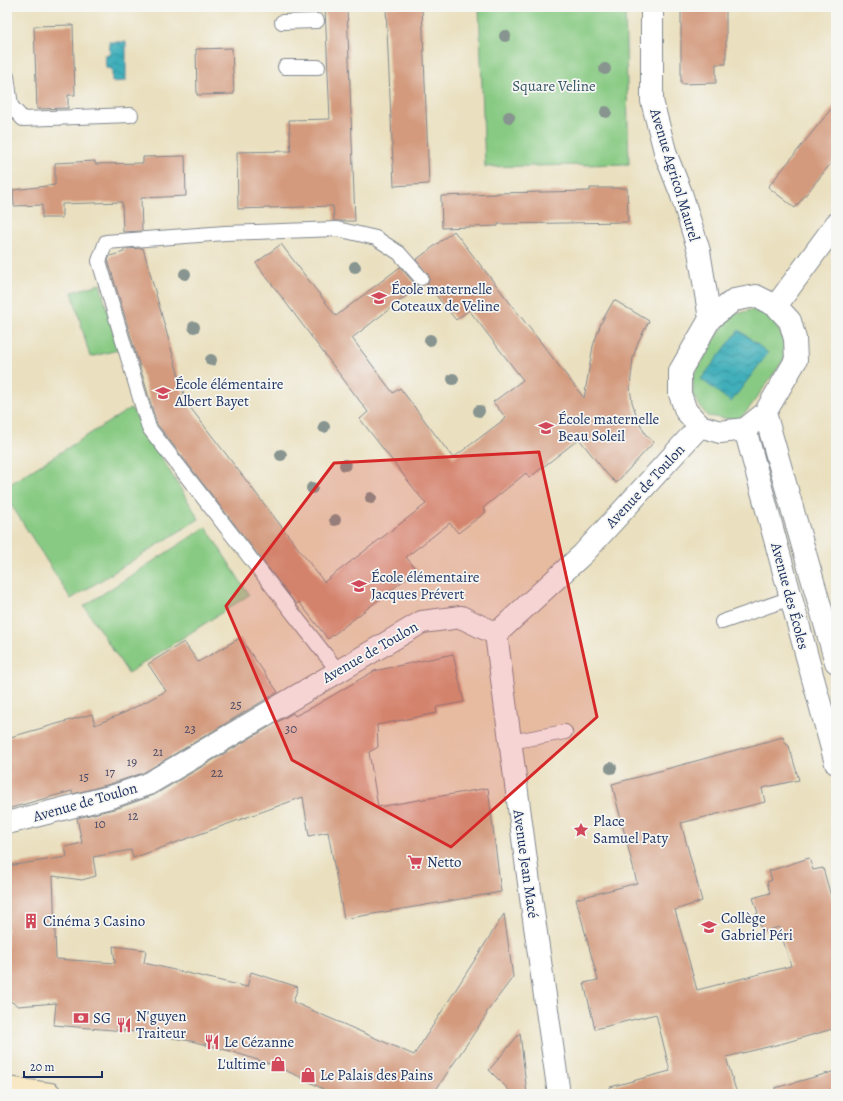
<svg xmlns="http://www.w3.org/2000/svg" width="843" height="1101" viewBox="0 0 843 1101" font-family="Alegreya,serif">
<style>
.green{fill:#88ca83;stroke:#527c70}
.water{fill:url(#water-waves);stroke:#2d6f8c}
.building{fill:#d39a7d}
.lines{fill:none;stroke-linecap:round;stroke-linejoin:round}
.service-casing{stroke:#82888e;stroke-width:16}
.minor-casing{stroke:#82888e;stroke-width:24}
.tertiary-casing{stroke:#82888e;stroke-width:24}
.secondary-casing{stroke:#82888e;stroke-width:24}
.service{stroke:#fff;stroke-width:14}
.minor{stroke:#fff;stroke-width:22}
.tertiary{stroke:#fff;stroke-width:22}
.secondary{stroke:#f8e8c3;stroke-width:22}
.tree{fill:#87948f}
.marked{fill:#d62828;fill-opacity:0.2;stroke:#d62828;stroke-width:3;stroke-linejoin:round}
.labels{text-anchor:middle;stroke-width:3.5;stroke-linejoin:round;paint-order:stroke}
.number-label{font-size:13px;fill:#494a66}
.park-label{font-size:15px;fill:#365667;stroke:#f6f6f2}
.street-label{font-size:15px;fill:#1b2f5e;stroke:#f6f6f2}
.poi-label{font-size:15px;fill:#1b2f5e;stroke:#f6f6f2;text-anchor:start}
</style>
<defs>
<pattern id="water-waves" width="16" height="10" patternUnits="userSpaceOnUse"><rect width="16" height="10" fill="#3fafba"/><path d="M0 5q4-4 8 0t8 0" fill="none" stroke="#348f9a"/></pattern>
</defs>
<rect width="100%" height="100%" fill="#f6f6f2"/>
<filter id="ink" filterUnits="userSpaceOnUse"><feTurbulence type="fractalNoise" baseFrequency=".025" numOctaves="2"/><feDisplacementMap in="SourceGraphic" scale="8" xChannelSelector="R" yChannelSelector="G"/><feConvolveMatrix kernelMatrix="1 2 1 2 8 2 1 2 1" color-interpolation-filters="sRGB"/></filter>
<filter id="wash" filterUnits="userSpaceOnUse"><feTurbulence type="fractalNoise" baseFrequency=".012" numOctaves="4" result="noise"/><feDisplacementMap in="SourceGraphic" scale="16" xChannelSelector="R" yChannelSelector="G"/><feGaussianBlur stdDeviation="0.9" result="paint"/><feColorMatrix in="noise" values="0 0 0 0 0 0 0 0 0 0 0 0 0 0 0 0 0 1.4 0 .05"/><feComposite in="paint" operator="in"/></filter>
<g filter="url(#wash)">
<rect width="100%" height="100%" fill="#eae0bf"/>
<!-- green -->
<path class="green" d="M 479,7 L 625,7 L 629,164 L 485,167 Z
M 100,284 L 118,350 L 90,357 L 72,292 Z
M 751,310 L 768,315 L 780,332 L 788,354 L 747,411 L 738,420 L 707,416 L 693,396 L 693,376 L 729,316 Z
M 131,408 L 199,519 L 71,599 L 7,498 L 7,486 Z
M 206,527 L 249,595 L 128,673 L 84,606 Z"/>
<!-- water -->
<path class="water" d="M 109,42 L 126,42 L 126,81 L 112,82 L 112,69 L 106,68 L 105,55 L 110,55 Z
M 739,330 L 768,353 L 731,402 L 701,379 Z"/>
<g id="blocks">
<!-- building -->
<path class="building" d="M 325,7 L 347,7 L 355,221 L 334,221 L 333,206 L 238,209 L 237,152 L 291,151 L 289,120 L 330,119 Z
M 386,7 L 422,7 L 429,184 L 394,186 Z
M 681,7 L 726,7 L 726,64 L 716,64 L 716,83 L 681,84 Z
M 73,25 L 75,95 L 68,95 L 68,108 L 37,109 L 34,26 Z
M 232,48 L 234,94 L 197,95 L 196,49 Z
M 836,103 L 836,157 L 795,208 L 768,187 Z
M 185,156 L 186,196 L 141,198 L 142,231 L 123,232 L 122,202 L 62,204 L 62,218 L 42,218 L 42,205 L 14,206 L 13,190 L 55,185 L 55,163 L 95,161 L 95,164 L 143,163 L 143,157 Z
M 590,188 L 627,188 L 628,222 L 498,224 L 498,226 L 442,228 L 441,196 L 497,194 L 497,193 L 590,191 Z
M 454,231 L 584,398 L 593,346 L 601,323 L 614,300 L 649,321 L 638,342 L 633,358 L 630,387 L 632,402 L 637,417 L 645,434 L 654,442 L 616,483 L 607,474 L 579,439 L 529,478 L 526,473 L 483,508 L 486,512 L 458,533 L 450,523 L 406,557 L 417,570 L 328,639 L 299,602 L 296,604 L 157,424 L 108,260 L 110,256 L 124,252 L 124,249 L 143,248 L 186,402 L 324,582 L 426,504 L 360,419 L 368,412 L 256,263 L 281,244 L 336,316 L 400,267 L 415,284 L 419,286 L 352,338 L 393,393 L 400,388 L 453,458 L 506,418 L 493,402 L 523,380 L 469,310 L 456,320 L 427,284 L 429,280 L 429,276 L 416,260 Z
M 240,638 L 278,692 L 143,773 L 110,784 L 73,794 L 72,791 L 7,809 L 7,738 L 92,714 L 95,725 L 126,712 L 166,691 L 148,664 L 184,642 L 198,662 Z
M 453,654 L 464,702 L 437,707 L 436,708 L 437,713 L 377,725 L 378,747 L 369,752 L 378,807 L 488,788 L 501,892 L 344,919 L 328,832 L 309,836 L 303,797 L 133,858 L 131,850 L 93,857 L 96,876 L 82,880 L 53,876 L 56,959 L 115,963 L 113,946 L 146,950 L 144,963 L 247,987 L 251,972 L 298,987 L 293,1002 L 414,1055 L 504,914 L 513,977 L 486,1013 L 487,1014 L 433,1094 L 333,1094 L 296,1075 L 270,1064 L 230,1051 L 191,1041 L 136,1032 L 54,1025 L 56,1003 L 18,1006 L 7,999 L 7,866 L 67,857 L 65,847 L 82,843 L 77,818 L 118,808 L 154,795 L 293,713 L 295,716 L 313,707 L 374,671 Z
M 783,737 L 786,744 L 789,746 L 799,780 L 762,788 L 765,802 L 681,823 L 702,901 L 675,910 L 697,990 L 791,966 L 779,927 L 762,932 L 756,914 L 758,913 L 753,898 L 770,893 L 767,882 L 772,880 L 769,871 L 809,858 L 813,870 L 823,868 L 836,914 L 836,1028 L 784,1043 L 726,1057 L 737,1094 L 611,1094 L 610,1087 L 670,1071 L 656,1014 L 595,1029 L 584,983 L 598,980 L 576,899 L 637,883 L 612,784 Z
M 520,1033 L 527,1094 L 513,1094 L 489,1070 Z
M 836,1071 L 836,1094 L 776,1094 L 775,1088 Z"/>
</g>
</g>
<g filter="url(#ink)">
<use href="#blocks" fill-opacity="0" stroke="#82888e" stroke-width="1"/>
<g class="lines">
<!-- service casing -->
<g class="service-casing">
<path id="service" d="M 282,22 L 317,21
M 285,67 L 318,67
M 7,76 L 11,106 L 23,119 L 131,115
M 722,622 L 791,598
M 338,671 L 149,428 L 99,261 L 106,242 L 225,233 L 337,229 L 376,238 L 399,253 L 421,278
M 510,742 L 565,732"/>
</g>
<!-- minor casing -->
<g class="minor-casing">
<path id="minor" d="M 7,823 L 114,796 L 148,784 L 422,622 L 461,617 L 496,634"/>
</g>
<!-- tertiary casing -->
<g class="tertiary-casing">
<path id="tertiary" d="M 652,7 L 652,101 L 666,155 L 681,193 L 699,251 L 710,319
M 756,296 L 776,306 L 790,321 L 795,339 L 796,360 L 765,413 L 745,429 L 720,432 L 700,426 L 686,411 L 680,394 L 680,371 L 710,319 L 734,300 Z
M 776,306 L 836,224
M 765,413 L 836,662
M 745,429 L 836,763
M 559,1094 L 531,898 L 496,634 L 583,554 L 700,426"/>
</g>
<!-- secondary casing -->
<g class="secondary-casing">
<path id="secondary" d="M 7,1088 L 50,1094"/>
</g>
<!-- service -->
<use href="#service" class="service"/>
<!-- minor -->
<use href="#minor" class="minor"/>
<!-- tertiary -->
<use href="#tertiary" class="tertiary"/>
<!-- secondary -->
<use href="#secondary" class="secondary"/>
</g>
<!-- trees -->
<g class="tree">
<circle cx="505" cy="36" r="6"/>
<circle cx="605" cy="69" r="6"/>
<circle cx="606" cy="112" r="6"/>
<circle cx="509" cy="117" r="6"/>
<circle cx="355" cy="267" r="6"/>
<circle cx="185" cy="274" r="6"/>
<circle cx="194" cy="327" r="6"/>
<circle cx="430" cy="340" r="6"/>
<circle cx="211" cy="360" r="6"/>
<circle cx="453" cy="379" r="6"/>
<circle cx="479" cy="411" r="6"/>
<circle cx="324" cy="427" r="6"/>
<circle cx="281" cy="455" r="6"/>
<circle cx="345" cy="465" r="6"/>
<circle cx="312" cy="488" r="6"/>
<circle cx="371" cy="498" r="6"/>
<circle cx="335" cy="520" r="6"/>
<circle cx="611" cy="768" r="6"/>
</g>
</g>
<!-- marked area -->
<path class="marked" d="M 539,452 L 597,717 L 451,847 L 292,760 L 226,606 L 334,463 Z"/>
<!-- icons -->
<defs>
<g id="school-bare" transform="scale(1.2)"><path d="M0-5L7-2L0 1L-7-2ZM-4 1L0 2.5L4 1V4Q0 6-4 4Z" fill="#d1495b" stroke="#f6f6f2" stroke-width="2.5" paint-order="stroke"/></g>
<g id="sight-bare" transform="scale(1.2)"><path d="M0-6L1.8-2.2L6-1.7L2.9 1.2L3.7 5.4L0 3.3L-3.7 5.4L-2.9 1.2L-6-1.7L-1.8-2.2Z" fill="#d1495b" stroke="#f6f6f2" stroke-width="2.5" paint-order="stroke"/></g>
<g id="supermarket-bare" transform="scale(1.2)"><path d="M-6-5.5h2.5l.6 2H6L4.5 2H-2.5L-4.4-4H-6ZM-1.5 3.2a1.3 1.3 0 1 0 .1 0ZM3 3.2a1.3 1.3 0 1 0 .1 0Z" fill="#d1495b" stroke="#f6f6f2" stroke-width="2.5" paint-order="stroke"/></g>
<g id="building-bare" transform="scale(1.2)"><path d="M-4-6H4V6H1V3H-1V6H-4ZM-2.5-4.3h1.7v1.8h-1.7ZM.8-4.3h1.7v1.8H.8ZM-2.5-1h1.7V.8h-1.7ZM.8-1h1.7V.8H.8Z" fill="#d1495b" stroke="#f6f6f2" stroke-width="2.5" paint-order="stroke"/></g>
<g id="bank-bare" transform="scale(1.2)"><path d="M-6-4H6V4H-6ZM0-2.3a2.3 2.3 0 1 0 0 4.6a2.3 2.3 0 1 0 0-4.6Z" fill="#d1495b" stroke="#f6f6f2" stroke-width="2.5" paint-order="stroke"/></g>
<g id="restaurant-bare" transform="scale(1.2)"><path d="M-5-6h1v4h1v-4h1v4h1v-4h1v5L-1.5 .5V6h-2V.5L-5-1ZM5-6V6H3V1.5H1.5Q1.5-4 5-6Z" fill="#d1495b" stroke="#f6f6f2" stroke-width="2.5" paint-order="stroke"/></g>
<g id="shop-bare" transform="scale(1.2)"><path d="M-5-2.5h2.3a2.7 3.5 0 0 1 5.4 0H5L5.5 6h-11ZM-1.5-2.5h3a1.5 2.3 0 0 0-3 0Z" fill="#d1495b" stroke="#f6f6f2" stroke-width="2.5" paint-order="stroke"/></g>
</defs>
<g fill-rule="evenodd">
<use href="#school-bare" x="379" y="298"/>
<use href="#school-bare" x="163" y="393"/>
<use href="#school-bare" x="546" y="428"/>
<use href="#school-bare" x="359" y="586"/>
<use href="#sight-bare" x="581" y="830"/>
<use href="#supermarket-bare" x="415" y="862"/>
<use href="#building-bare" x="31" y="921"/>
<use href="#school-bare" x="709" y="927"/>
<use href="#bank-bare" x="81" y="1018"/>
<use href="#restaurant-bare" x="124" y="1025"/>
<use href="#restaurant-bare" x="212" y="1042"/>
<use href="#shop-bare" x="278" y="1064"/>
<use href="#shop-bare" x="308" y="1075"/>
</g>
<g class="labels">
<!-- number labels -->
<g class="number-label">
<text x="236" y="709">25</text>
<text x="190" y="733">23</text>
<text x="291" y="733">30</text>
<text x="158" y="756">21</text>
<text x="132" y="766">19</text>
<text x="110" y="776">17</text>
<text x="217" y="777">22</text>
<text x="84" y="781">15</text>
<text x="133" y="820">12</text>
<text x="100" y="828">10</text>
</g>
<!-- park labels -->
<g class="park-label">
<text x="554" y="91">Square Veline</text>
</g>
<!-- street labels -->
<g class="street-label">
<text transform="translate(675 175) rotate(73)" y="5">Avenue Agricol Maurel</text>
<text transform="translate(645 486) rotate(-47)" y="5">Avenue de Toulon</text>
<text transform="translate(790 596) rotate(75)" y="5">Avenue des Écoles</text>
<text transform="translate(370 652) rotate(-30)" y="5">Avenue de Toulon</text>
<text transform="translate(85 802) rotate(-16)" y="5">Avenue de Toulon</text>
<text transform="translate(526 864) rotate(82)" y="5">Avenue Jean Macé</text>
</g>
<!-- poi labels -->
<g class="poi-label">
<text x="391" y="294">École maternelle<tspan x="391" dy="17">Coteaux de Veline</tspan></text>
<text x="175" y="389">École élémentaire<tspan x="175" dy="17">Albert Bayet</tspan></text>
<text x="558" y="424">École maternelle<tspan x="558" dy="17">Beau Soleil</tspan></text>
<text x="371" y="582">École élémentaire<tspan x="371" dy="17">Jacques Prévert</tspan></text>
<text x="593" y="826">Place<tspan x="593" dy="17">Samuel Paty</tspan></text>
<text x="427" y="867">Netto</text>
<text x="721" y="923">Collège<tspan x="721" dy="17">Gabriel Péri</tspan></text>
<text x="43" y="926">Cinéma 3 Casino</text>
<text x="136" y="1021">N'guyen<tspan x="136" dy="17">Traiteur</tspan></text>
<text x="93" y="1023">SG</text>
<text x="224" y="1047">Le Cézanne</text>
<text x="266" y="1069" text-anchor="end">L'ultime</text>
<text x="320" y="1080">Le Palais des Pains</text>
</g>
</g>
<!-- margin -->
<rect width="843" height="1101" fill="none" stroke="#f6f6f2" stroke-width="24"/>
<!-- scale -->
<path d="M24 1071v6h78v-6" fill="none" stroke="#1b2f5e" stroke-width="2"/>
<text x="30" y="1071" font-size="12" fill="#1b2f5e" stroke="#f6f6f2" stroke-width="3" paint-order="stroke">20 m</text>
</svg>
